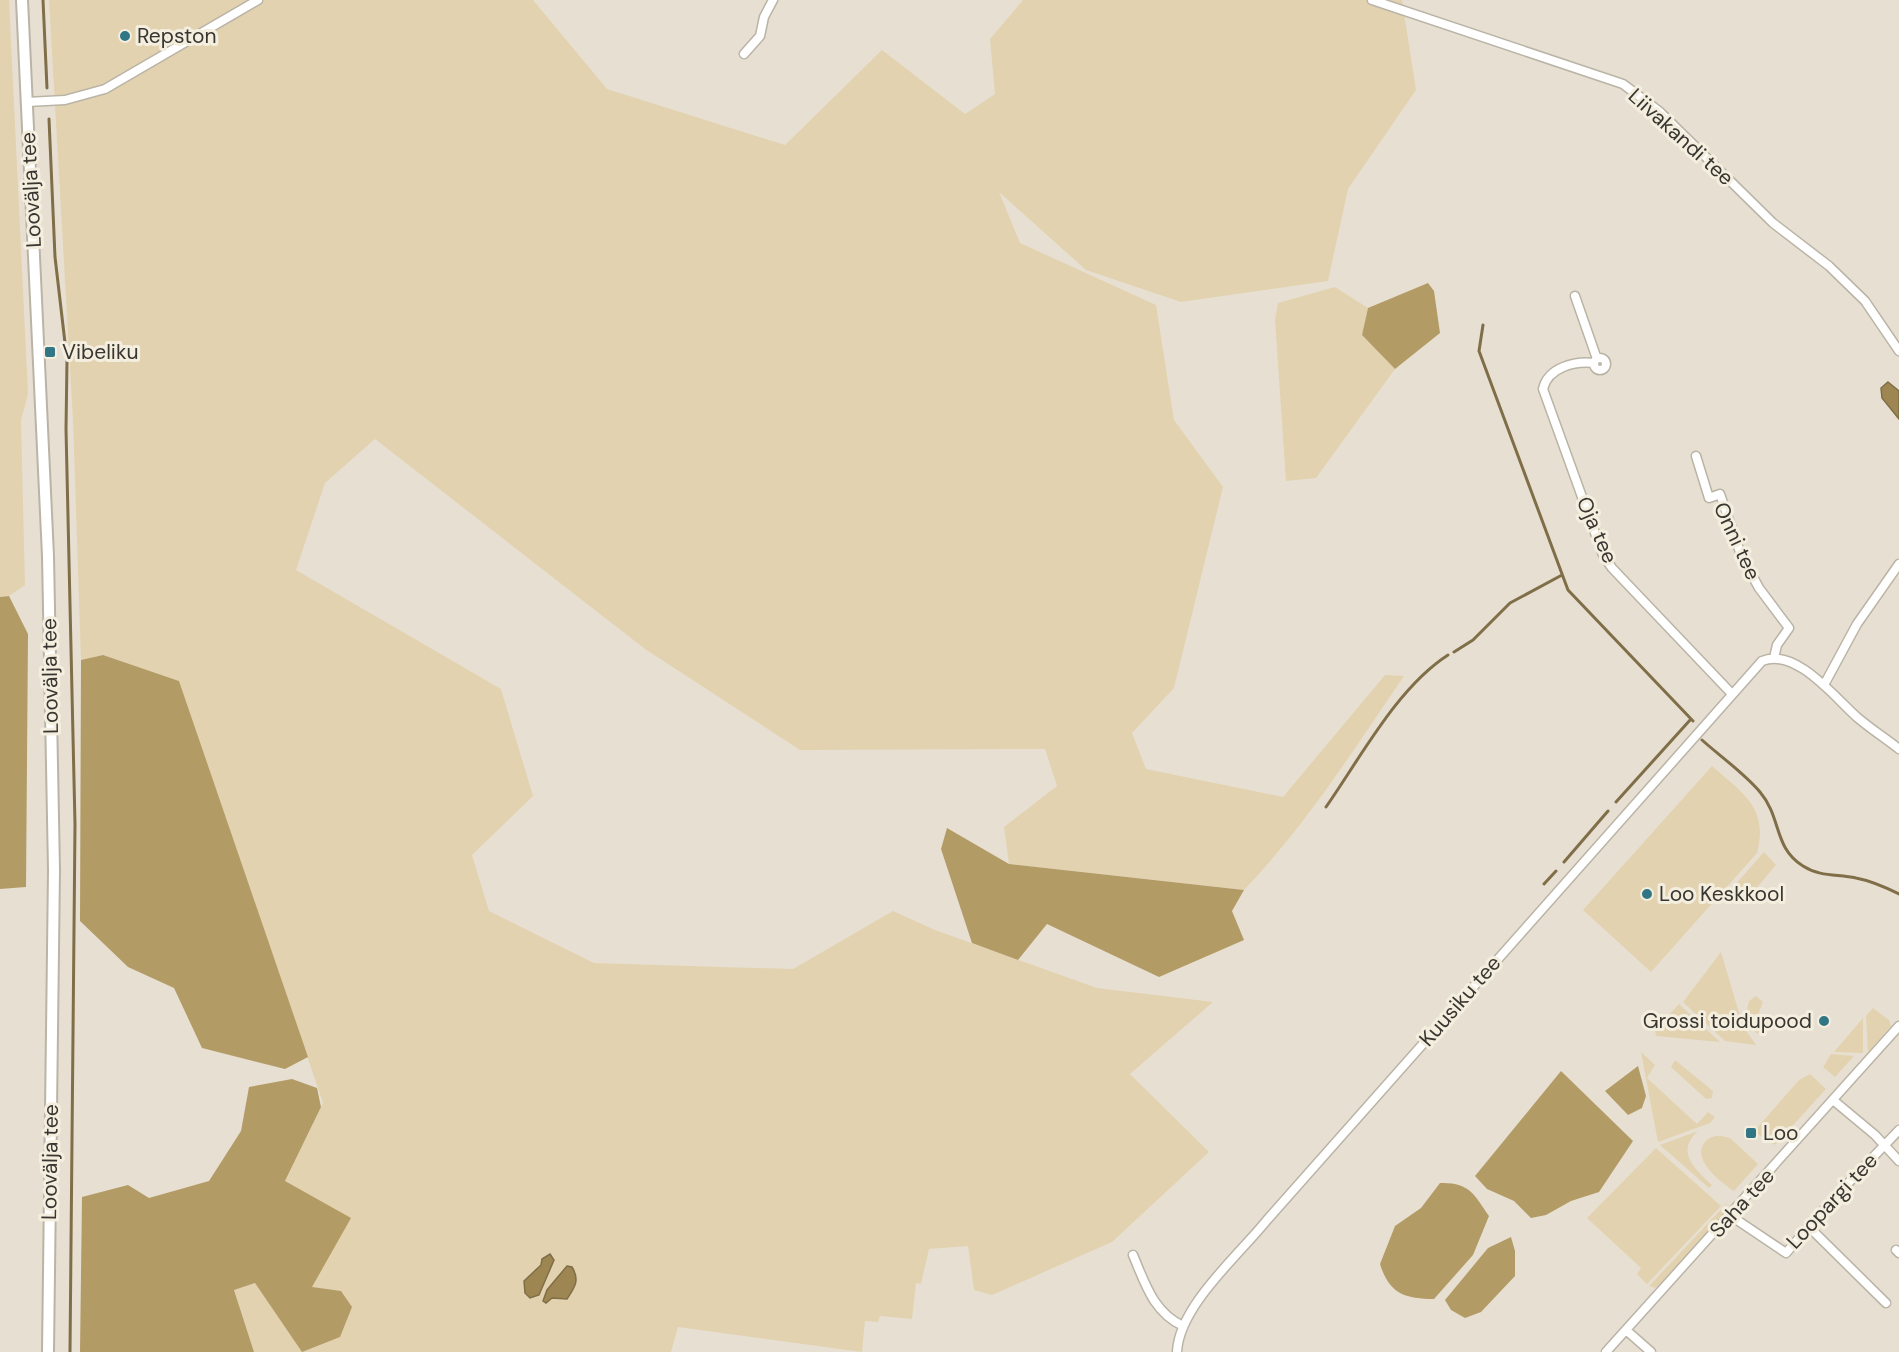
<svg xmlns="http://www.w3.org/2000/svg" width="1899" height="1352" viewBox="0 0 1899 1352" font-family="'DM Sans',sans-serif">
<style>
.green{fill:#e2d2b0}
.forest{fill:#b39b66}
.water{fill:#9d8651;stroke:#7f6e47;stroke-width:1.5}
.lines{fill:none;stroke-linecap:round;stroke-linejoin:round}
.stream{stroke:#7f6e47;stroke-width:3}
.minor-casing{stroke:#bab4a6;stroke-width:11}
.tertiary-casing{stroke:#bab4a6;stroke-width:14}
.minor{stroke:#fff;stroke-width:8}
.tertiary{stroke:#fff;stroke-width:10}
.poi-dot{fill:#317684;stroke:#f4eedf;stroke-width:2}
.labels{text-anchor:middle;stroke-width:6;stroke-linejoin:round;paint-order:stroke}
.poi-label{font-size:21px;fill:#393631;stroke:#f4eedf;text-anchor:start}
.street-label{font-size:21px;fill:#393631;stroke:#f4eedf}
</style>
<rect width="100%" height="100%" fill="#e7e0d2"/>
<!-- green -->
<path class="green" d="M 0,0 L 9,0 L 28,394 L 21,420 L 25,585 L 9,596 L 0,597 Z
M 49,0 L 533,0 L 607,89 L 785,145 L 882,50 L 965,114 L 995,94 L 990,39 L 1023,0 L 1402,0 L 1416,90 L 1348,189 L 1328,281 L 1181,302 L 1086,270 L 999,192 L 1020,243 L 1156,305 L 1174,420 L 1223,487 L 1174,688 L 1132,733 L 1146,769 L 1283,797 L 1385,675 L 1404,676 C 1353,751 1306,825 1244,890 L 1009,864 L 1004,827 L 1057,786 L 1045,749 L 800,750 L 645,649 L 375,439 L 325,483 L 296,570 L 501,689 L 533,796 L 472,855 L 489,911 L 594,963 L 793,969 L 893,911 L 935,930 L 1097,988 L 1213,1002 L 1130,1074 L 1209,1152 L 1112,1242 L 992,1295 L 974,1290 L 968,1246 L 929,1249 L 921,1284 L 916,1283 L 912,1319 L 880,1316 L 878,1322 L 865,1321 L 862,1352 L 678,1327 L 671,1352 L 254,1352 L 234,1289 L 256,1283 L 302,1351 L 341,1291 L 312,1288 L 285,1181 L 323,1103 L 179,681 L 103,655 L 81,660 L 73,420 Z
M 1335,287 L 1368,308 L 1362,335 L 1395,369 L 1316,478 L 1286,481 L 1275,320 L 1278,303 Z
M 1712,766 C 1742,793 1769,807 1757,853 L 1651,972 L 1583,910 Z
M 1764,852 L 1776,865 L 1748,898 L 1734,886 Z
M 1721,952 L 1743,1026 L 1756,1045 L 1725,1041 L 1683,1002 Z
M 1756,996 L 1763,1002 L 1758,1015 L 1765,1026 L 1757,1034 C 1748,1024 1745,1014 1749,1001 Z
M 1679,1004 L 1720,1042 L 1656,1036 L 1655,1030 Z
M 1873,1008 L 1889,1020 L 1891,1026 L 1868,1052 L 1866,1016 Z
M 1863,1018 L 1863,1053 L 1834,1052 Z
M 1641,1052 L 1655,1065 L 1647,1078 L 1697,1124 L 1708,1112 L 1715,1117 L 1710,1123 L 1658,1142 Z
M 1831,1054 L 1854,1056 L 1835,1077 L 1823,1067 Z
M 1675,1060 L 1713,1091 L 1712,1098 L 1706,1099 L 1671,1067 Z
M 1810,1074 L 1826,1089 L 1775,1145 L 1756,1133 L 1757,1128 L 1799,1080 Z
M 1698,1131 C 1675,1152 1695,1169 1712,1185 L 1709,1188 L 1660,1145 Z
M 1722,1136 L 1730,1138 L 1758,1164 L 1734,1191 C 1722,1183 1690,1159 1705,1142 C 1709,1137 1716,1135 1722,1136 Z
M 1656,1148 L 1721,1206 L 1647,1284 L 1637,1274 L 1641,1268 L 1587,1218 Z
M 1727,1203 L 1724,1214 L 1662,1283 L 1655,1288 L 1649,1286 Z"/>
<!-- forest -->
<path class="forest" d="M 1428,283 L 1434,291 L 1440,333 L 1395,369 L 1362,335 L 1368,308 Z
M 9,596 L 28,634 L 26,887 L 0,889 L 0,597 Z
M 103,655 L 179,681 L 308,1057 L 285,1069 L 202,1048 L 174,988 L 128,967 L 80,921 L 81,660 Z
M 947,828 L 1009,864 L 1244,890 L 1232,911 L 1244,940 L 1159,977 L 1047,924 L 1018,960 L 972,943 L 941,849 Z
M 1638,1066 L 1646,1096 L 1642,1108 L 1628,1115 L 1605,1091 Z
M 1561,1071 L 1633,1141 L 1599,1192 L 1571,1201 L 1546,1215 L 1531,1218 L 1514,1201 L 1487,1189 L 1475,1176 Z
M 292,1079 L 317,1088 L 321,1107 L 285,1181 L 351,1218 L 312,1287 L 341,1291 L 352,1307 L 340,1337 L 302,1352 L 255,1283 L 234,1290 L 254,1352 L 80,1352 L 82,1197 L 128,1185 L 149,1198 L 209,1181 L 241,1131 L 249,1087 Z
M 1440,1183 C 1469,1182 1474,1194 1489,1216 L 1473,1255 L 1434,1299 C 1404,1299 1389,1293 1380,1264 L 1395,1226 L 1421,1208 Z
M 1511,1237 L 1515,1251 L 1515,1276 L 1481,1312 L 1465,1318 L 1451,1310 L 1445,1300 L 1488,1248 Z"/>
<!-- water -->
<path class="water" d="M 1888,382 L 1899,391 L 1899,419 L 1882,398 L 1881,388 Z
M 550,1254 L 554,1260 L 539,1295 L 530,1298 L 525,1293 L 524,1281 L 541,1265 L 542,1259 Z
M 567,1266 L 572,1267 C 580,1280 575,1287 567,1299 L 552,1298 L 546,1303 L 543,1301 L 547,1290 Z"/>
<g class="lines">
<!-- stream -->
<path class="stream" d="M 43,0 L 47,88
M 49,119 L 55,257 L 67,360 L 66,429 L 75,824 L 70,1352
M 1483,325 L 1479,351 L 1568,590 L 1693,721
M 1454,652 L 1473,640 L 1510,603 L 1562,575
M 1702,740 C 1721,757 1744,773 1760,792 C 1782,818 1773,847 1803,866 C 1820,877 1837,874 1856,878 C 1872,881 1885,887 1899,894
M 1616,802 L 1691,719
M 1326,807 C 1361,757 1397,688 1448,655
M 1564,862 L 1608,811
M 1544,884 L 1556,871"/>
<!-- minor casing -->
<g class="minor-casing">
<path id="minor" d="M 1372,0 L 1623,84 L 1660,112 L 1773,223 L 1829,266 L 1865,301 L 1899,351
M 744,54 L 760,36 L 764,17 L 773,0
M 27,102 L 65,100 L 105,89 L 258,0
M 1575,296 L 1597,359
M1594 364a6 6 0 1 1 12 0a6 6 0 1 1-12 0Z
M 1594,363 C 1575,361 1548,367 1543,389 L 1603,555 L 1612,568 L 1732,694
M 1696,456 L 1709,498 L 1720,494 L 1741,555 L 1759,588 L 1789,628 L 1777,645 L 1774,658
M 1824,685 L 1857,624 L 1899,564
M 1833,1100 L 1875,1135 L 1899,1161
M 1731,1216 L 1786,1253 L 1834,1198 L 1899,1130
M 1809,1227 L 1886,1303
M 1896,1250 L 1899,1253
M 1133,1255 C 1145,1283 1153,1312 1183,1326
M 1626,1330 L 1651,1352
M 1177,1352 C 1179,1306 1239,1255 1267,1220 L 1762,661 C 1796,647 1835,698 1858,718 C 1871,729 1885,738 1899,749
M 1606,1352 L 1899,1026"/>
</g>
<!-- tertiary casing -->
<g class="tertiary-casing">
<path id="tertiary" d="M 22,0 L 48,556 L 54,870 L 48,1352"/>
</g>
<!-- minor -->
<use href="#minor" class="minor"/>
<!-- tertiary -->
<use href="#tertiary" class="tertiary"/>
</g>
<!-- markers -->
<g class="poi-dot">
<circle cx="125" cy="36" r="6"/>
<rect x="44" y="346" width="12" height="12" rx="3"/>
<circle cx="1647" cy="894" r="6"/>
<circle cx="1824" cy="1021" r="6"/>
<rect x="1745" y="1127" width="12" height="12" rx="3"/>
</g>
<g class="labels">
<!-- poi labels -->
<g class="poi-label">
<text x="137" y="43">Repston</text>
<text x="62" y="359">Vibeliku</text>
<text x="1659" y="901">Loo Keskkool</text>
<text x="1812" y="1028" text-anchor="end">Grossi toidupood</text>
<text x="1763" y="1140">Loo</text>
</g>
<!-- street labels -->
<g class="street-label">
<text transform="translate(1681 137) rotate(42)" y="7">Liivakandi tee</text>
<text transform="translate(31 190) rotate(-93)" y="7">Loovälja tee</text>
<text transform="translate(1597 530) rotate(66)" y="7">Oja tee</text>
<text transform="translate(1737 541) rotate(65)" y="7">Onni tee</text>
<text transform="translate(50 676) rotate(-91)" y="7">Loovälja tee</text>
<text transform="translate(1460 1001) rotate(-49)" y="7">Kuusiku tee</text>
<text transform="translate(50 1162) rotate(-89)" y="7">Loovälja tee</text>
<text transform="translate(1832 1201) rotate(-47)" y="7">Loopargi tee</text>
<text transform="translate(1742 1203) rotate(-48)" y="7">Saha tee</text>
</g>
</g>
</svg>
